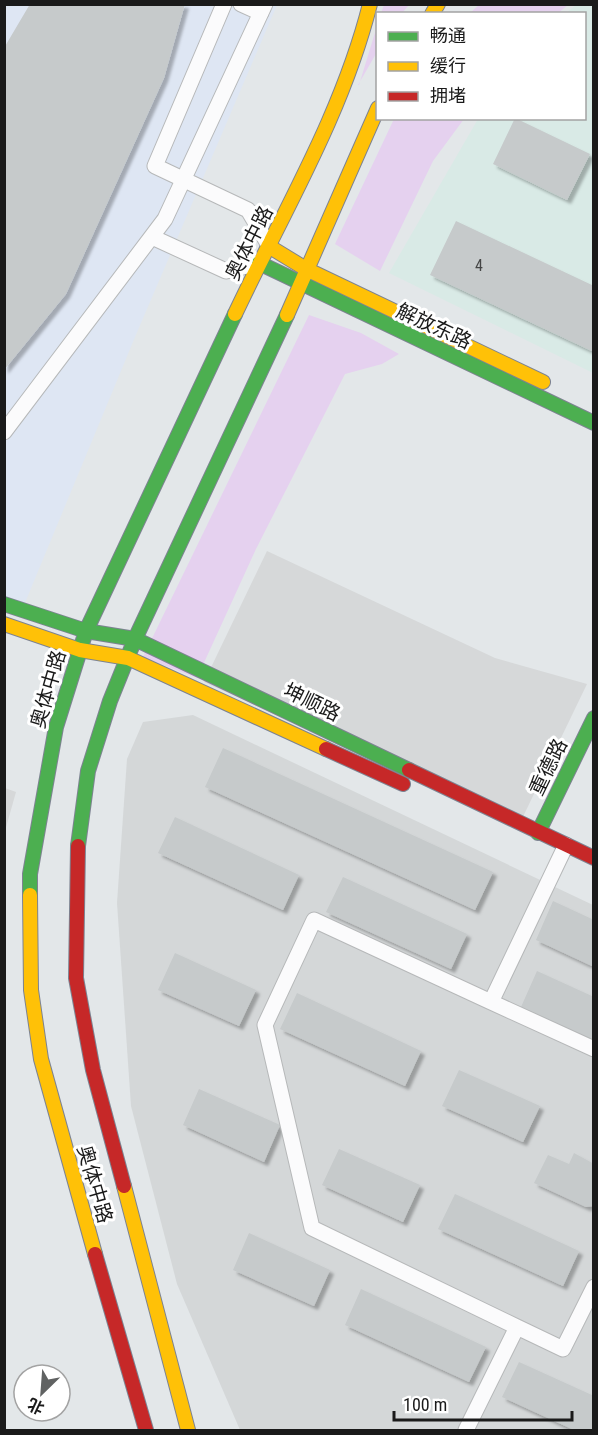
<svg xmlns="http://www.w3.org/2000/svg" width="598" height="1435" viewBox="0 0 598 1435" font-family="'Roboto Condensed','Noto Sans SC',sans-serif">
<style>
.residential{fill:#d4d7d8}
.commercial{fill:#d9eae6}
.education{fill:#dee6f3}
.park{fill:#e5d1ef}
.parking{fill:#d6d8d9}
.building{fill:#c6cacb;filter:url(#shadow)}
.lines{fill:none;stroke-linecap:round;stroke-linejoin:round}
.street-casing{stroke:#b6b8b9;stroke-width:17}
.fast-casing{stroke:#7d8391;stroke-width:16}
.slow-casing{stroke:#7d8391;stroke-width:16}
.jam-casing{stroke:#7d8391;stroke-width:16}
.street{stroke:#fbfbfc;stroke-width:15}
.fast{stroke:#4caf50;stroke-width:14}
.slow{stroke:#ffc107;stroke-width:14}
.jam{stroke:#c62828;stroke-width:14}
.labels{text-anchor:middle;stroke-width:6;stroke-linejoin:round;paint-order:stroke}
.number-label{font-size:16px;fill:#454646}
.street-label{font-size:20px;fill:#1a1a1a;stroke:#fff}
</style>
<defs>
<filter id="shadow"><feDropShadow dx="4" dy="4" stdDeviation="1.5" flood-color="#0004"/></filter>
</defs>
<rect width="100%" height="100%" fill="#e3e7e9"/>
<!-- residential -->
<path class="residential" d="M 193,715 L 593,905 L 593,1430 L 240,1430 L 177,1284 L 131,1106 L 117,903 L 127,759 L 143,722 Z"/>
<!-- commercial -->
<path class="commercial" d="M 576,5 L 593,5 L 593,373 L 389,273 L 478,119 L 584,118 L 584,14 L 566,13 Z"/>
<!-- education -->
<path class="education" d="M 4,5 L 277,5 L 135,337 L 22,610 L 4,605 Z"/>
<!-- park -->
<path class="park" d="M 480,4 L 568,4 L 568,5 L 558,13 L 470,13 Z
M 384,5 L 384,4 L 409,5 L 402,13 L 381,13 Z
M 377,26 L 377,52 L 358,85 L 359,85 Z
M 394,119 L 464,119 L 433,161 L 380,271 L 335,244 Z
M 309,315 L 361,333 L 399,354 L 382,364 L 345,374 L 256,549 L 197,678 L 143,657 Z"/>
<!-- parking -->
<path class="parking" d="M 267,551 L 495,658 L 587,684 L 519,825 L 204,682 Z
M 5,788 L 16,792 L 5,831 L 4,788 Z"/>
<!-- building -->
<path class="building" d="M 30,4 L 185,4 L 164,78 L 66,294 L 4,370 L 4,48 Z
M 515,118 L 590,154 L 567,200 L 493,164 Z
M 456,221 L 594,286 L 594,352 L 430,275 Z
M 223,748 L 493,872 L 475,910 L 205,787 Z
M 175,817 L 299,875 L 283,910 L 158,853 Z
M 343,877 L 467,934 L 451,969 L 326,912 Z
M 553,901 L 594,920 L 594,967 L 536,940 Z
M 175,953 L 256,990 L 239,1026 L 158,990 Z
M 537,971 L 594,997 L 594,1040 L 521,1007 Z
M 297,993 L 421,1051 L 405,1086 L 280,1029 Z
M 459,1070 L 540,1106 L 523,1142 L 442,1106 Z
M 199,1089 L 280,1125 L 264,1162 L 183,1125 Z
M 339,1149 L 420,1185 L 403,1222 L 322,1185 Z
M 574,1153 L 594,1164 L 594,1206 L 586,1207 L 534,1183 L 548,1155 L 569,1164 Z
M 455,1194 L 579,1251 L 563,1286 L 438,1229 Z
M 249,1233 L 330,1270 L 314,1306 L 233,1270 Z
M 361,1289 L 486,1347 L 469,1382 L 345,1325 Z
M 519,1362 L 594,1396 L 594,1430 L 574,1430 L 502,1397 Z"/>
<g class="lines">
<!-- street casing -->
<g class="street-casing">
<path id="street" d="M 224,4 L 155,166 L 248,210 L 270,247
M 241,4 L 261,13
M 152,237 L 226,271 L 259,263
M 4,432 L 165,219 L 265,4
M 566,845 L 491,1002 L 594,1049
M 491,1002 L 314,920 L 265,1025 L 312,1228 L 517,1327
M 466,1430 L 517,1327 L 563,1349 L 594,1287"/>
</g>
<!-- fast casing -->
<g class="fast-casing">
<path id="fast" d="M 259,263 L 594,423
M 4,604 L 86,631 L 135,639 L 409,770
M 538,833 L 594,718
M 78,846 L 88,771 L 110,701 L 135,639 L 287,315
M 30,895 L 30,874 L 56,727 L 86,631 L 235,314"/>
</g>
<!-- slow casing -->
<g class="slow-casing">
<path id="slow" d="M 432,14 L 438,4
M 270,247 L 306,269 L 543,382
M 235,314 C 283,212 342,115 370,4
M 287,315 L 378,108
M 4,624 L 80,650 L 128,658 L 326,749
M 30,895 L 31,990 L 41,1059 L 95,1254
M 124,1186 L 188,1430"/>
</g>
<!-- jam casing -->
<g class="jam-casing">
<path id="jam" d="M 326,749 L 403,784
M 409,770 L 594,858
M 78,846 L 76,978 L 93,1070 L 124,1186
M 95,1254 L 146,1430"/>
</g>
<!-- street -->
<use href="#street" class="street"/>
<!-- fast -->
<use href="#fast" class="fast"/>
<!-- slow -->
<use href="#slow" class="slow"/>
<!-- jam -->
<use href="#jam" class="jam"/>
</g>
<g class="labels">
<!-- number labels -->
<g class="number-label">
<text x="479" y="271">4</text>
</g>
<!-- street labels -->
<g class="street-label">
<text transform="translate(249 243) rotate(-63)" y="7">奥体中路</text>
<text transform="translate(434 326) rotate(25)" y="7">解放东路</text>
<text transform="translate(48 689) rotate(-74)" y="7">奥体中路</text>
<text transform="translate(312 702) rotate(26)" y="7">坤顺路</text>
<text transform="translate(548 767) rotate(-64)" y="7">重德路</text>
<text transform="translate(95 1184) rotate(74)" y="7">奥体中路</text>
</g>
</g>
<!-- border -->
<rect width="598" height="1435" fill="none" stroke="#1a1a1a" stroke-width="12"/>
<!-- legend -->
<rect x="376" y="12" width="210" height="108" fill="#ffffff" stroke="#a3a3a3" stroke-width="1.5"/>
<rect x="388" y="32" width="30" height="9" fill="#4caf50" stroke="#a3a3a3" stroke-width="1.5"/>
<text x="430" y="42" font-size="18" fill="#1a1a1a">畅通</text>
<rect x="388" y="62" width="30" height="9" fill="#ffc107" stroke="#a3a3a3" stroke-width="1.5"/>
<text x="430" y="72" font-size="18" fill="#1a1a1a">缓行</text>
<rect x="388" y="92" width="30" height="9" fill="#c62828" stroke="#a3a3a3" stroke-width="1.5"/>
<text x="430" y="102" font-size="18" fill="#1a1a1a">拥堵</text>
<!-- north arrow -->
<g transform="translate(42 1393) rotate(205)"><circle r="28" fill="#ffffff" stroke="#a3a3a3" stroke-width="1.5"/>
<path d="M0-4.5L10 22L0 15L-10 22Z" fill="#606262"/>
<text y="-9" font-size="16" font-weight="bold" text-anchor="middle" fill="#1a1a1a">北</text>
</g>
<!-- scale -->
<path d="M394 1411v9h178v-9" fill="none" stroke="#1a1a1a" stroke-width="3"/>
<text x="403" y="1411" font-size="18" fill="#1a1a1a" stroke="#ffffff" stroke-width="4.5" paint-order="stroke">100 m</text>
</svg>
